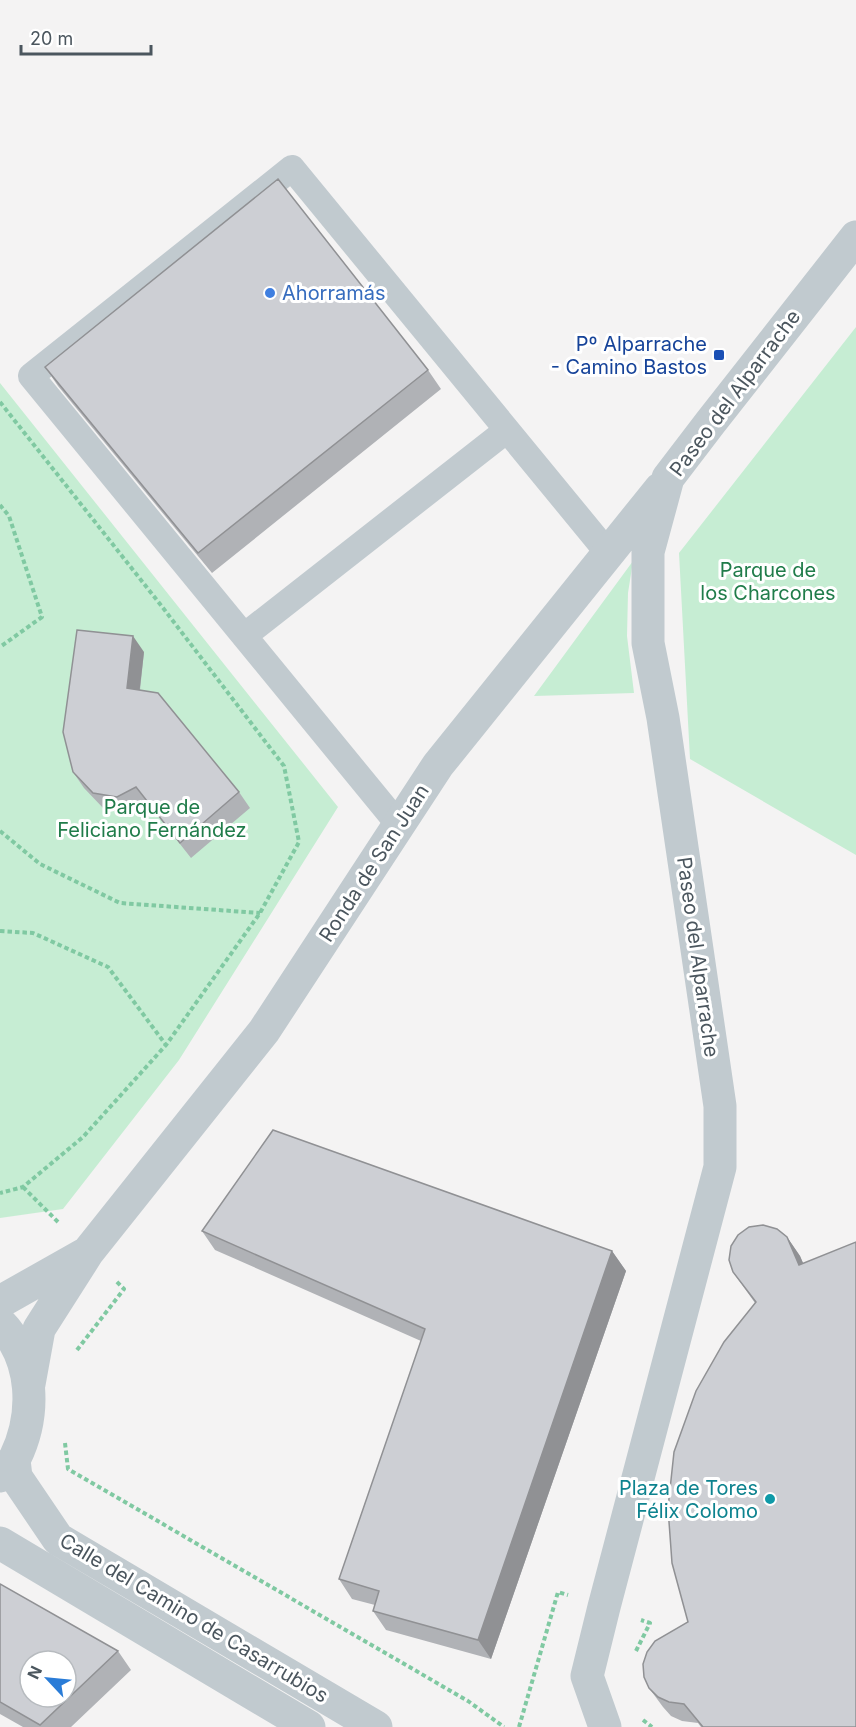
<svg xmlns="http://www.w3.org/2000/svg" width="856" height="1727" viewBox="0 0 856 1727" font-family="Inter,sans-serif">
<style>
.green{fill:#c6edd3}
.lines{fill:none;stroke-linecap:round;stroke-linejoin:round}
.path{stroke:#80c9a2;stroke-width:4;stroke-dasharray:4.5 3;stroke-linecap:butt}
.lane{stroke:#c1cacf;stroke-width:26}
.street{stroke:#c1cacf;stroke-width:33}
.wall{fill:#b0b2b6}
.shaded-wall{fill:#909194}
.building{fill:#cdcfd4;stroke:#909194;stroke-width:1.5;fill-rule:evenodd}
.shop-dot{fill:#3f7fe0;stroke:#fff;stroke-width:2}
.transit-dot{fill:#1a4fb4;stroke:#fff;stroke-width:2}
.culture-dot{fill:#0f9aa8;stroke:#fff;stroke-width:2}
.labels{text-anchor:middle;stroke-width:6;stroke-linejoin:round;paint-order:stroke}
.shop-label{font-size:20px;fill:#366cbe;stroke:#fff;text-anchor:start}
.transit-label{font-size:20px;fill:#164399;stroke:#fff;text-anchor:end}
.street-label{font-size:20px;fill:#4b565e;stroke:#fff}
.park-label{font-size:20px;fill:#207c4a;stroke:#fff}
.culture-label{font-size:20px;fill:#0d838f;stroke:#fff;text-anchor:end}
</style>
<rect width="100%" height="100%" fill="#f4f3f3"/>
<!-- green -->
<path class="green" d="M 856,327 L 856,855 L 690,759 L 679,553 Z
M 0,383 L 338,807 L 179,1060 L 63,1209 L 0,1218 Z
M 633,561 L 628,593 L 627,636 L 634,693 L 534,696 Z"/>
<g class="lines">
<!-- path -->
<path class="path" d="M 0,402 L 160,604 L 284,766 L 299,842 L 260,913 L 166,1045 L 83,1137 L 23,1187 L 0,1193
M 0,505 L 9,516 L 42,617 L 0,647
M 0,831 L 40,864 L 120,903 L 260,913
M 0,931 L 33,933 L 108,967 L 166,1045
M 23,1187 L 60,1224
M 77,1350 L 124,1289 L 116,1281
M 65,1443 L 68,1469 L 468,1701 L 504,1727
M 636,1651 L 650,1623 L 641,1620
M 643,1720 L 652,1727
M 519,1727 L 558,1592 L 568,1595"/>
<!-- lane -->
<path class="lane" d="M 244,636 L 507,430
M 399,825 L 31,376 L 292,168 L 608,553"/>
<!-- street -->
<path class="street" d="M 0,1302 L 83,1255
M 0,1323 C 35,1359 36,1415 15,1458 C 11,1464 5,1470 0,1476
M 29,1384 L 39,1329 L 88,1252 L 264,1031 L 438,765 L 660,489
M 14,1460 L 16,1477 L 58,1539 L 376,1727
M 0,1543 L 309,1727
M 605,1727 L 587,1676 L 604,1607 L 720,1167 L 720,1106 L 663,718 L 648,643 L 648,552 L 668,478 L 710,423 L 856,237"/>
</g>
<!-- wall -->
<path class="wall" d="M 45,367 L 428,370 L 441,389 L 212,573 L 58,386 Z
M 144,652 L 140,690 L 239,792 L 250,808 L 191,858 L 147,802 L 128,813 L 104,809 L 84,788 L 73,772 Z
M 202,1231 L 612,1251 L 626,1271 L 491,1659 L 386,1630 L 373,1611 L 375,1605 L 352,1599 L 339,1579 L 421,1341 L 215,1250 Z
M 787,1237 L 800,1256 L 803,1263 L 856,1727 L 701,1727 L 698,1723 L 682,1721 L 671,1716 L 663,1707 L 649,1688 L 688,1622 L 755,1303 L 733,1272 Z
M 0,1584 L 118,1651 L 131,1670 L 71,1727 L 23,1727 L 0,1714 Z"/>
<!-- shaded-wall -->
<path class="shaded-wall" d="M 133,636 L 144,652 L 138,704 L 127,688 Z
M 787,1237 L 800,1256 L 812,1284 L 799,1265 Z
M 612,1251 L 626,1271 L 491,1659 L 478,1640 Z"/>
<!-- building -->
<path class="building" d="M 278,179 L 428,370 L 198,553 L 45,367 Z
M 77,630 L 133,636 L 127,688 L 158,693 L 239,792 L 180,843 L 136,787 L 117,797 L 93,793 L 73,772 L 63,732 Z
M 273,1130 L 612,1251 L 478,1640 L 373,1611 L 379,1591 L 339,1579 L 425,1329 L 202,1231 Z
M 763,1225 L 777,1229 L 787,1237 L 799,1265 L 856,1242 L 856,1727 L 703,1727 L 684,1704 L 669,1702 L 658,1697 L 649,1688 L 644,1677 L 643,1664 L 647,1652 L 655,1641 L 688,1622 L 672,1563 L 668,1508 L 674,1452 L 696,1391 L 724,1342 L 756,1302 L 733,1272 L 729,1260 L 731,1246 L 738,1235 L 749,1227 Z
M 0,1584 L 118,1651 L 40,1725 L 0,1702 ZM 30,1661 L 66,1661 L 66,1697 L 30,1697 Z"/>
<!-- markers -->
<circle class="shop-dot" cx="270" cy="293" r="6"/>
<rect class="transit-dot" x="713" y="349" width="12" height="12" rx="3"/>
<circle class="culture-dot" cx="770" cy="1499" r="6"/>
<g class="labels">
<!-- shop labels -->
<g class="shop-label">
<text x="282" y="300">Ahorramás</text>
</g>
<!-- transit labels -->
<g class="transit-label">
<text x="707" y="351">Pº Alparrache<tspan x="707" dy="23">- Camino Bastos</tspan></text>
</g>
<!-- street labels -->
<g class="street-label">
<text transform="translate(735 393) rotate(-53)" y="7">Paseo del Alparrache</text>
<text transform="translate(374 863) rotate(-57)" y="7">Ronda de San Juan</text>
<text transform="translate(698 957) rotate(82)" y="7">Paseo del Alparrache</text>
<text transform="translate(194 1618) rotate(31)" y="7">Calle del Camino de Casarrubios</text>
</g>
<!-- park labels -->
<g class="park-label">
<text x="768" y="577">Parque de<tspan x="768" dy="23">los Charcones</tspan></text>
<text x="152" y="814">Parque de<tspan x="152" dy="23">Feliciano Fernández</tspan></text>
</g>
<!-- culture labels -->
<g class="culture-label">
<text x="758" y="1495">Plaza de Tores<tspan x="758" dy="23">Félix Colomo</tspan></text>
</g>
</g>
<!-- north arrow -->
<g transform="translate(48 1679) rotate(296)"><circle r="28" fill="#ffffff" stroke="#b7bbbf" stroke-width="1.5"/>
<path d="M0-4.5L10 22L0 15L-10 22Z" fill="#2a7cd7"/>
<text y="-9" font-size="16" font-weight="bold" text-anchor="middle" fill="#4b565e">N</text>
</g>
<!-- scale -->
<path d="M21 45v9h130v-9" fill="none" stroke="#4b565e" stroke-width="3"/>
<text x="30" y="45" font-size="18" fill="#4b565e" stroke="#ffffff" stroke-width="4.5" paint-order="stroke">20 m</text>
</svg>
